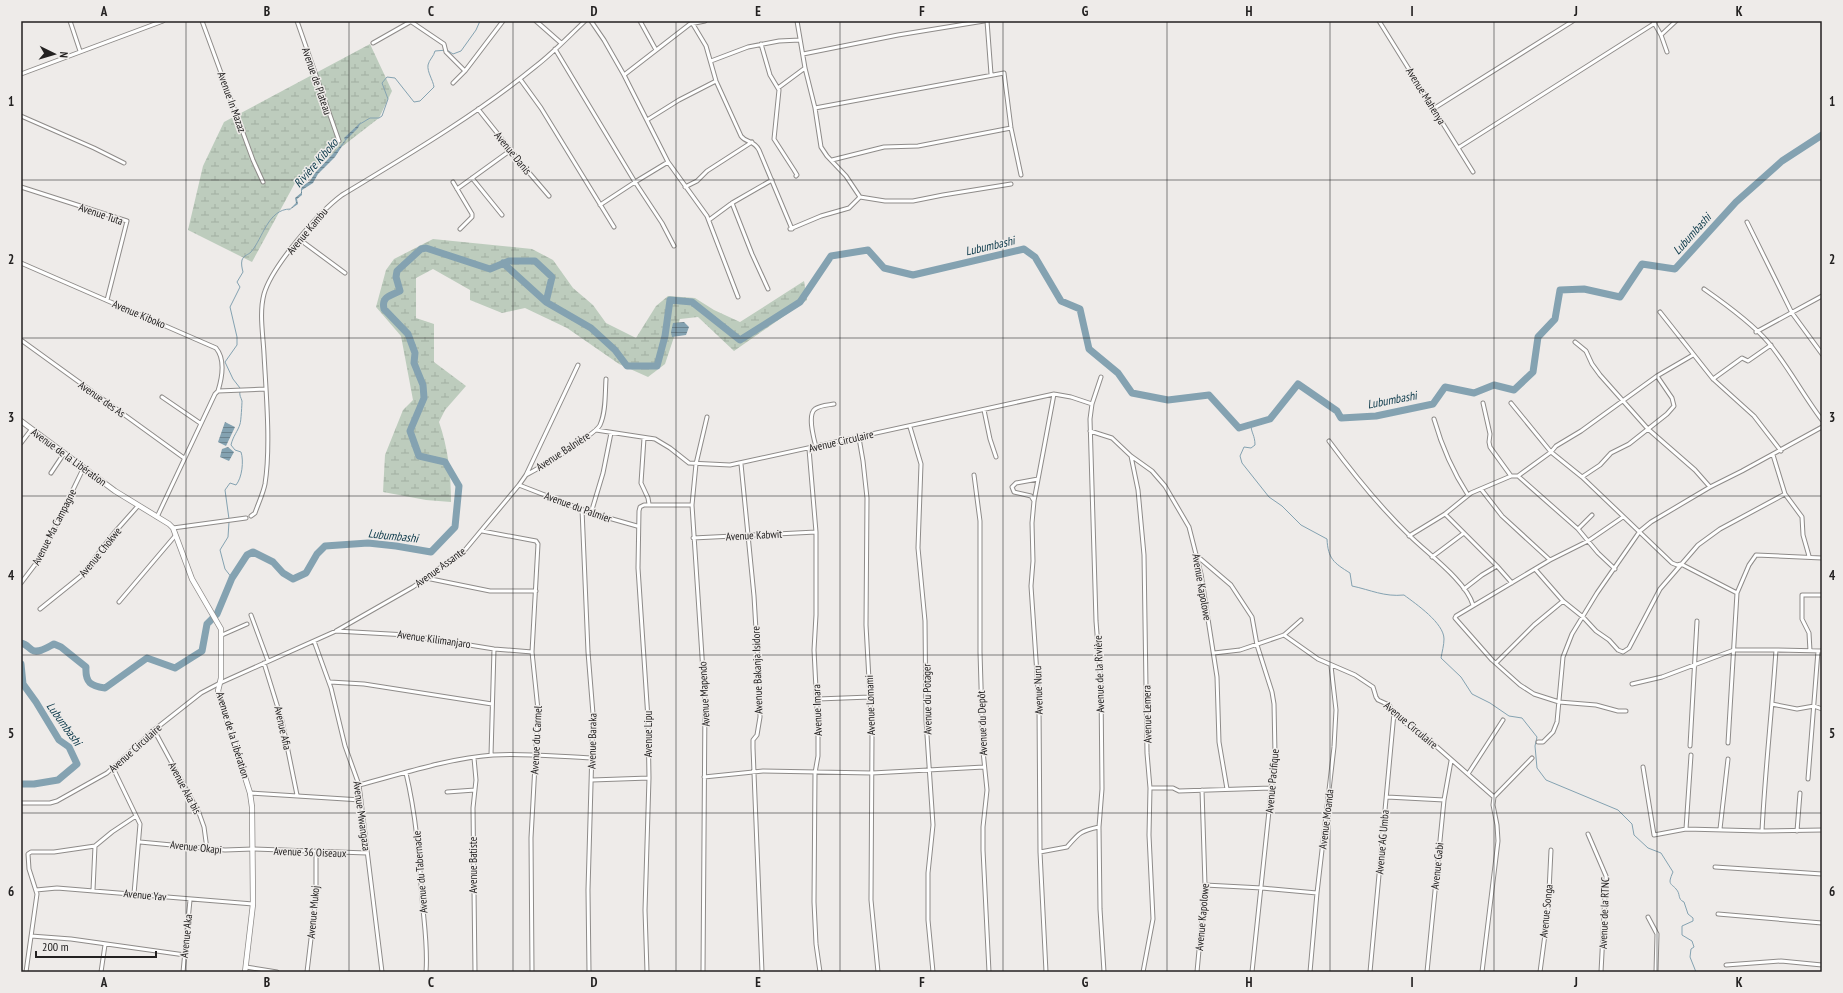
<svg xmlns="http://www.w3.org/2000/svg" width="1843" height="993" viewBox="0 0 1843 993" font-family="'PT Sans Narrow',sans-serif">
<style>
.wetland{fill:url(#wetland-marsh)}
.water{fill:url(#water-rules)}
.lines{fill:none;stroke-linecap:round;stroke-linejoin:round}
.stream{stroke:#84a2b1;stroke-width:1}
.river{stroke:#84a2b1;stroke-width:7}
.street-casing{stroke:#8e8b89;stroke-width:5}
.secondary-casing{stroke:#8e8b89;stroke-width:6}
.street{stroke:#fff;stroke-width:3}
.secondary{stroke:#fff;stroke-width:4.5}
.grid{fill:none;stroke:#232121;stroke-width:1;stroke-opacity:0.55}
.labels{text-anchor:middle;stroke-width:3;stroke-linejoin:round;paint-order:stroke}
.street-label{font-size:11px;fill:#232121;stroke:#eeebe9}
.water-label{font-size:12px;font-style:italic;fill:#0a3849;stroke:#eeebe9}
.neatline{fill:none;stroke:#232121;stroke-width:1.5}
.grid-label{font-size:13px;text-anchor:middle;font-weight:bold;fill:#232121}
</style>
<defs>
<pattern id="wetland-marsh" width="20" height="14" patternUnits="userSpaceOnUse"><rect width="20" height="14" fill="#bdccbd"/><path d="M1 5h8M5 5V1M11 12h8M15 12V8" fill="none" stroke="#a2afa2"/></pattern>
<pattern id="water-rules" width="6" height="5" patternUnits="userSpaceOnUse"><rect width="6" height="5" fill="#84a2b1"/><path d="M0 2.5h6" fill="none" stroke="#6c8490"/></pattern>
</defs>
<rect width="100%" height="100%" fill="#eeebe9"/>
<!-- wetland -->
<path class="wetland" d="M 370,44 L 392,91 L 379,118 L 295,183 L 252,262 L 188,230 L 203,166 L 224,122 Z
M 433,239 L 532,249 L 553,260 L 573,288 L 593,305 L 606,323 L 636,338 L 656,306 L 668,296 L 695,298 L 714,310 L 740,322 L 804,281 L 807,300 L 734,351 L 698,317 L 680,319 L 665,364 L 648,377 L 619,364 L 567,328 L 525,308 L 502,313 L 470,300 L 470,290 L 433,269 L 416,278 L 416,318 L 434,324 L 434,362 L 466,386 L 445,410 L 439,422 C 448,448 451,474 451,502 L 426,500 L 383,492 L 385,455 L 403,410 L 413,400 L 401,336 L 376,307 L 386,270 L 394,259 Z"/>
<!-- water -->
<path class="water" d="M 361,122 L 358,128 L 346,140 L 335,157 L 318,174 L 313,183 L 302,190 L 302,195 L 297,199 L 298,204 L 288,211 L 296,203 L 295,198 L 301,193 L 301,187 L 310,181 L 315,173 L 342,144 L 345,140 L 344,138 Z
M 684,322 L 689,327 L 686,335 L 672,337 L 671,332 L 673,323 Z
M 225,422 L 235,427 L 226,446 L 218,442 Z
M 228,447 L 234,452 L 229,461 L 220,457 L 222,449 Z"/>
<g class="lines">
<!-- stream -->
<path class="stream" d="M 360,124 L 370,118 L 379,118 L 382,116 L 388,99 L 382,83 L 387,77 L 395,78 L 414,102 L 420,101 L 434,87 C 433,80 427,72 428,65 C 429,60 434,56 435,51 L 447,50 L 453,54 L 461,51 L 476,30 L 480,21
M 240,388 L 233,379 L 225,362 L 237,345 L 237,337 L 230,307 L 240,287 L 237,282 L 243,272 C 242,268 241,264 242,260 C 244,255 248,255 251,252 C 263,238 268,209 290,209
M 1251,425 C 1251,433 1255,435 1255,445 L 1251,448 L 1244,447 L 1240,456 L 1242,463 L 1269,497 L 1282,506 L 1301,525 L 1327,539 C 1328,559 1334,563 1350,573 L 1352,586 C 1371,590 1384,597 1404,595 C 1416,604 1444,623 1444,639 C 1444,645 1442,652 1441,658 L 1461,677 L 1472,694 L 1490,703 L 1509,716 L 1522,718 L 1537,737 L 1535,746 L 1537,768 L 1546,780 L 1618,810 L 1632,824 L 1634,835 L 1648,848 L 1661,853 L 1673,872 C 1672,874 1670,879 1670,881 C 1670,885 1674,886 1676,889 C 1681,894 1677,899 1684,902 L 1688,914 L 1693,918 L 1693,921 L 1682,926 L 1682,935 L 1692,941 L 1694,947 L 1691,949 L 1690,957 L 1696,972
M 229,519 L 225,490 L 230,483 L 236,485 C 242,478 244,461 241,452 L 235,450 L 231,445 C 233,436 238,431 240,424 C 241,422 242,403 242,401 C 241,397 239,396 240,391
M 229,522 L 228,537 L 220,550 L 225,569 L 232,578"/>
<!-- river -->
<path class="river" d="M 503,263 L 546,302
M 21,643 C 26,644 28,647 32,650 C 38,654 48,647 54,644 L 61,647 L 86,667 C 85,683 91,686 105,688 L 147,658 L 175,668 L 202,651 L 207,624 L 217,614 L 232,578 L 247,555 L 253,552 L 273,562 L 283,573 L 293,579 L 306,573 L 317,554 L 325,546 L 368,543 L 396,546 L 431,552 L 455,527 L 459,486 L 445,462 L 419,456 L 410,431 L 424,398 L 423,385 L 414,363 L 415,353 L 408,334 L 384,309 C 381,296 391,296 400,291 L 396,277 L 397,271 L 421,249 L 426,248 L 490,269 L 509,261 L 535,261 L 552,277 L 546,302 L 591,328 L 615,350 L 627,366 L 657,366 L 665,336 L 670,300 L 692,302 L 740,340 L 800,302 L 831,256 L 868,250 L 884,268 L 913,275 L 1024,249 L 1035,257 L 1061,301 L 1080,309 L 1089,349 L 1118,373 L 1132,393 L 1168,400 L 1209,395 L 1239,428 L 1270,419 L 1298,384 L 1337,411 L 1341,418 L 1376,416 L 1433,404 L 1445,387 L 1474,393 L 1494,385 L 1514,390 L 1533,372 L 1538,337 L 1555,319 L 1560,290 L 1584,289 L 1620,297 L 1642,264 L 1675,269 L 1736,202 L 1782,161 L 1822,135
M 21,664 L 23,684 L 36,702 L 59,740 L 69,747 L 77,764 L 58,780 L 34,784 L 21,784"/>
<!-- street casing -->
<g class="street-casing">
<path id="street" d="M 70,21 L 80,51
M 202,21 L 253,160 L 263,182
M 297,21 L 339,141
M 410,21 L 444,44 L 446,52 L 465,71
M 536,21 L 561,43
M 591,21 L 604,40 L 624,75 L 668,162 L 707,216 L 738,297
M 640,21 L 656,50
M 691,21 L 706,46 L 716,81 L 741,136 C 746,143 754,140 759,150 L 792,229
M 797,21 L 805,68 L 815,108 L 821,147 L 827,156 L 846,176 L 860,197 L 885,201 L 913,201 L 943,195 L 1011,184
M 987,21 L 991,74
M 1379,21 L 1473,172
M 1653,21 L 1661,35 L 1667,52
M 1661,35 L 1676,21
M 373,43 L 410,22
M 761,44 L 770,75 L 779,90 L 774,139 L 794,170 L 797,175 L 796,176
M 555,49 L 635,182 L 662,223 L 674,246
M 803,54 L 898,35 L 984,21
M 711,61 L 748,47 L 779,41 L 800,40
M 21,74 L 163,21
M 624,75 L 690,24 L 705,21
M 520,79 L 541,108 L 614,227
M 453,83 L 465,71 L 503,21
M 778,88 L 805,68
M 815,108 L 1004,73 L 1011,128 L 1021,175
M 478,109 L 525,168 L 549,196
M 1433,109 L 1573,21
M 21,116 L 94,148 L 124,163
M 647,120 L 679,100 L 716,81
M 1458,148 L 1655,23
M 832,160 L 884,147 L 918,146 L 1011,128
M 472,178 L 502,215
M 453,182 L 472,214 L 472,217 L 460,229
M 21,187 L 127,221 L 107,300
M 685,187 L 697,181 L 707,171 L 752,142
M 457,189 L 511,150
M 732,203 L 752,254 L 768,289
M 600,205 L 635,182 L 668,162
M 709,220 L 732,203 L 772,180
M 1747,222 L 1792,313 L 1822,354
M 790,229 L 821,216 L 849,208 L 860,197
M 299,239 L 345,273
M 21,263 L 216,348 C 226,360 222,378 218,391
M 1704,289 C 1724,303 1752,323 1768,342 C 1788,366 1803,395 1822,420
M 1660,312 L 1713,379 L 1754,416 L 1781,451
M 1756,332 L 1822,296
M 21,340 L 184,458
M 1575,342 L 1586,351 L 1592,364 L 1600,375 L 1648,429 L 1695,470 L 1710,487
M 1101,377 L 1092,404 L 1090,419 L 1096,621 L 1101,685 L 1102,789 L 1099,827 L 1100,909 L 1104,972
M 1713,379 L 1742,358 L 1748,361 L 1771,345
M 162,397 L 200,423
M 1483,403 L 1490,434 L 1489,442 L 1490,447 L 1511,476
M 1511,403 L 1551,452 L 1582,477 L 1600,465 L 1611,453 L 1629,444 L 1667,414 L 1674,406 L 1672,398 L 1657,376
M 984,410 L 990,439 L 996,457
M 1434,419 C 1442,447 1453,472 1468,495
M 910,427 L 921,464 L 918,548 L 925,621 L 926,720 L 933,825 L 928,873 L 928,920 L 933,972
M 596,430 L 655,439 L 670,448 L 689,463 L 730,465 L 1054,394 L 1071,397 L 1092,404
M 1090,431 L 1112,438 L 1131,456 L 1152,471 L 1165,486 L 1189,527 L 1201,574 L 1217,677 L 1219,742 L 1227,789
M 644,438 L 641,483 L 648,498 L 649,504
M 859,438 L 863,461 L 867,498 L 866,625 L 872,735 L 871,900 L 878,972
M 1329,441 C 1354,475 1380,507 1410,536 C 1428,554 1466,581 1473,605
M 21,443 L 31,430
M 816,447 C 814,439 807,415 815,409 C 820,405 829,405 834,404
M 809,449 L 816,532 L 816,615 L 814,650 L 818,728 L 818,756 L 815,773 L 814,902 L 816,944 L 820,972
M 1131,456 L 1138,490 L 1144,555 L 1147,753 L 1150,788 L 1149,835 L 1153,919 L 1143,972
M 741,464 L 754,596 L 760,698 L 760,717 L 757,735 L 753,740 L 753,748 L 762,972
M 51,473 L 63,455
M 526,475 C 539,468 595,435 600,425 C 606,412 605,394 606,379
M 974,475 L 980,521 L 980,652 L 983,751 L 987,790 L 983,827 L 983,850 L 989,972
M 1518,476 L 1551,452 L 1556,446 L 1581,431 L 1657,376 L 1693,355
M 1582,477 L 1672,563 L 1677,565 L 1681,564 L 1737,593
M 519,485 L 591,513 L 637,526
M 1481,489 L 1502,516 L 1550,560
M 1785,494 L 1802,517 L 1803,535 L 1809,556
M 1034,501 L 1031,496 L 1014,492 L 1012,487 L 1016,483 L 1038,479
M 582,509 L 588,652 L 593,714 L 588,890 L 589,972
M 591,513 L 603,473 L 611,433
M 1445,514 L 1497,566
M 1592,515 L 1578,529 L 1598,553 L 1615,569
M 251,516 L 255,513 C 258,504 263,494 265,484 C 271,447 266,392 264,354 C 263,334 259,313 264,294 C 272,266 319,212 342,195 C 408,155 476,115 536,66 C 554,52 569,36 585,21
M 157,517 L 215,394 L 218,391 L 265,389
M 1623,517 L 1588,541 L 1550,560 L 1456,616 L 1455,618 L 1492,660 L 1520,685 L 1534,694 L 1559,702 L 1596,705 L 1618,711 L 1626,711
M 173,528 L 246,518
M 482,531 L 536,541 L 538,544 L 532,652 L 538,710 L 531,838 L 532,972
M 1409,536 L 1445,514 L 1471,493 L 1511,476 L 1518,476 L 1578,529
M 693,538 L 816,532
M 1197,556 L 1231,585 L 1252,617 L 1257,645 L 1272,692 L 1274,704 L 1275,754 L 1252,972
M 1432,557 L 1464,533
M 1535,569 L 1563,601
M 426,578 L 490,591 L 536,591
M 21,583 L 40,558 L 83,469
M 1464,589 L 1482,575 L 1497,566 L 1512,583
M 119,602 L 175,536
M 40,609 L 81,576 L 114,533 L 138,506
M 251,615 L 268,661
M 336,631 L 407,635 L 494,649 L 532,652
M 222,635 L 247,624
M 1284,635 L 1318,659 L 1355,675 L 1373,687 L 1376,697 L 1378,700 L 1389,705 L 1394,713 L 1405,723 L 1421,733 L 1494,797
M 314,641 L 331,688 L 345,746 L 359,785 L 382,972
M 1810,651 L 1809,633 L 1802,619 L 1802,595 L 1822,595
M 1214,653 L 1240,650 L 1284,635 L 1301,620
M 264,663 L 282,721 L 297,795
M 1496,663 L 1534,625 L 1563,601 L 1583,617 L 1596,631 L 1609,640 L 1618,650 L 1623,652 L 1629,648 L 1660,589 L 1698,545 L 1720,529 L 1785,494 L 1773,455
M 330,682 L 364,684 L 492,704
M 1632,684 L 1662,677 L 1734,650 L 1776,650
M 818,699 L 870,697
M 1772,704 L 1797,709 L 1814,706 L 1822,709
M 154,730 L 199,813 L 204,827 L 207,849
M 1538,742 L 1543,742 L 1553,732 L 1557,722 L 1563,657 L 1572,634 L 1597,593 L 1640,531 L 1651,522 L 1710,487 L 1742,471 L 1822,427
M 1728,743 L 1737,593 L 1749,565 L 1756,555 L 1822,558
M 1690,746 L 1697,621
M 491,755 L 494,649
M 474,758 L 476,780 L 473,808 L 475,972
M 1643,767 L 1654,835 L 1686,829 L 1762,831 L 1822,830
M 113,768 L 140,824 L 134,894
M 406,773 C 416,815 419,855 422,898 C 424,923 428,947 426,972
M 1468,774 L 1503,720
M 704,777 L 763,771 L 872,773 L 984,767
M 1808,779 L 1818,651
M 592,780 L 649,778
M 359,785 C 401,774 450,758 493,755 C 526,753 560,757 593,758
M 1150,788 L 1173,788 L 1179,791 L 1271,788
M 447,792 L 475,790
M 250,793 L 361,800
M 1387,797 L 1444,800
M 21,803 L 50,803 L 57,801 L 107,773 L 154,730 L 201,693 L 220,683 L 336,631 L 413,587 L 465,550 L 519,485 L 526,475 L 578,365
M 1686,829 L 1691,755
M 1720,829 L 1728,759
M 1762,831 C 1765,771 1772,711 1776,650 L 1822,651
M 1797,831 L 1800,793
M 1588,834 L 1606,876 L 1601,972
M 140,842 L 225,850 L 253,849 L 367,853
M 1040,852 L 1067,847 C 1079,833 1080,831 1099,827
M 1715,867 L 1822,874
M 1205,885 L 1262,888 L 1317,893
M 36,890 L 57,888 L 253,904
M 93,890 L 95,846
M 1718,914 L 1822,923
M 1648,917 L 1657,934 L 1656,972
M 31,936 L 71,939 L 185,955
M 1726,965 L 1781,961 L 1822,965
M 246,967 L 277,972
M 26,972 L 37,894 L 29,869 L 28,854 L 31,852 L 54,852 L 95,846 L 112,832 L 136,816
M 101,972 L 105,945
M 183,972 L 190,900
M 307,972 L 316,897 L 316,853
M 647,972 L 645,910 L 649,778 L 648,719 L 638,568 L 639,511 L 640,507 L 644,505 L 692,505
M 703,972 L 705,702 L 692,505 L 696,464 L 707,417
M 1046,972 L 1040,852 L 1039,704 L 1031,586 L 1033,561 L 1032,523 L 1034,501 L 1054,394
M 1197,972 L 1205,885 L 1202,790
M 1310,972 L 1317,893 L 1334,747 L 1336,710 L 1331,666
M 1370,972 L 1394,713
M 1427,972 L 1444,800 L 1451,761
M 1482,972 L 1498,841 L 1497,825 L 1493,805 L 1494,797 L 1532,758
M 1540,972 L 1548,912 L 1551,850"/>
</g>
<!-- secondary casing -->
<g class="secondary-casing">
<path id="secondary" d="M 21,421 L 115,491 L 169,524 L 173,528 L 192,579 L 221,629 L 221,678 L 218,691 L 250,793 L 252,807 L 253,904 L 245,972"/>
</g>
<!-- street -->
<use href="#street" class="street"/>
<!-- secondary -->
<use href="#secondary" class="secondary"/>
</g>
<!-- grid -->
<path class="grid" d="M 186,21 L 186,972M 349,21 L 349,972M 513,21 L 513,972M 676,21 L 676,972M 840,21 L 840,972M 1003,21 L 1003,972M 1167,21 L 1167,972M 1330,21 L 1330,972M 1494,21 L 1494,972M 1657,21 L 1657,972M 21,180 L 1822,180M 21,338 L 1822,338M 21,496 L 1822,496M 21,655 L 1822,655M 21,813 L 1822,813"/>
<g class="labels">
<!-- street labels -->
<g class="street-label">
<text transform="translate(317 81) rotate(71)" y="4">Avenue de Plateau</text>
<text transform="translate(1426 96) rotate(58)" y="4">Avenue Mahenya</text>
<text transform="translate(232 102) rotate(70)" y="4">Avenue In Mazaz</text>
<text transform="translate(513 153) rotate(51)" y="4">Avenue Danis</text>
<text transform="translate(101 214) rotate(19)" y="4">Avenue Tuta</text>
<text transform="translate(307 231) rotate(-50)" y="4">Avenue Kambu</text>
<text transform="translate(139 314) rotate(23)" y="4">Avenue Kiboko</text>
<text transform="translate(102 399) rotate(35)" y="4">Avenue des As</text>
<text transform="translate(841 441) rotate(-13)" y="4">Avenue Circulaire</text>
<text transform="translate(563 451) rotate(-33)" y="4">Avenue Balnière</text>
<text transform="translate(69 457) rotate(36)" y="4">Avenue de la Libération</text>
<text transform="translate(578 507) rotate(20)" y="4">Avenue du Palmier</text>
<text transform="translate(54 527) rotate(-63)" y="4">Avenue Ma Campagne</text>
<text transform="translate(754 535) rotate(-3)" y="4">Avenue Kabwit</text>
<text transform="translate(100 552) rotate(-51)" y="4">Avenue Chokwe</text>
<text transform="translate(440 567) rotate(-36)" y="4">Avenue Assante</text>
<text transform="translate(1202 587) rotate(80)" y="4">Avenue Kapolowe</text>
<text transform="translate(434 639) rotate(8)" y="4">Avenue Kilimanjaro</text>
<text transform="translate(757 670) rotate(-92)" y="4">Avenue Bakanja Isidore</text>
<text transform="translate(1099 674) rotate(-92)" y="4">Avenue de la Rivière</text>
<text transform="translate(1038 690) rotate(-92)" y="4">Avenue Nuru</text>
<text transform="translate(704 694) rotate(-93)" y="4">Avenue Mapendo</text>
<text transform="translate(927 699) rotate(-91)" y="4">Avenue du Potager</text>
<text transform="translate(870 705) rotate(-92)" y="4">Avenue Lomami</text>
<text transform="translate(817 710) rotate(-92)" y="4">Avenue Imara</text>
<text transform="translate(1147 714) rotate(-91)" y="4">Avenue Lemera</text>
<text transform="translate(982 723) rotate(-92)" y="4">Avenue du Depôt</text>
<text transform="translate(1411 725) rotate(40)" y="4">Avenue Circulaire</text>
<text transform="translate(283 728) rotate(77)" y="4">Avenue Afia</text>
<text transform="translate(648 734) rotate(-90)" y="4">Avenue Lipu</text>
<text transform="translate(233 735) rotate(73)" y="4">Avenue de la Libération</text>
<text transform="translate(536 740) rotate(-87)" y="4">Avenue du Carmel</text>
<text transform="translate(592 741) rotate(-89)" y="4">Avenue Baraka</text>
<text transform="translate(135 748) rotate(-42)" y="4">Avenue Circulaire</text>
<text transform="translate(1272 781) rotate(-85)" y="4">Avenue Pacifique</text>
<text transform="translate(185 788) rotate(62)" y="4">Avenue Aka bis</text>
<text transform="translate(362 816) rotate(82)" y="4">Avenue Mwangaza</text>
<text transform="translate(1326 819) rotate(-83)" y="4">Avenue Moanda</text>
<text transform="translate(1382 842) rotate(-85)" y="4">Avenue AG Umba</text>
<text transform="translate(196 847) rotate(6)" y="4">Avenue Okapi</text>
<text transform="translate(310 852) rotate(2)" y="4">Avenue 36 Oiseaux</text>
<text transform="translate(473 865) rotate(-90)" y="4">Avenue Batiste</text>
<text transform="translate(1437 866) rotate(-84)" y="4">Avenue Gabi</text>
<text transform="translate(420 872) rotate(-95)" y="4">Avenue du Tabernacle</text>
<text transform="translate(145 895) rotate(5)" y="4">Avenue Yav</text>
<text transform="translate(1546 911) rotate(-84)" y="4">Avenue Songa</text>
<text transform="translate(313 912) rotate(-85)" y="4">Avenue Mukoj</text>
<text transform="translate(1604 913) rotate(-88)" y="4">Avenue de la RTNC</text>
<text transform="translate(1202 917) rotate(-85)" y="4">Avenue Kapolowe</text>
<text transform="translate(186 936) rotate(-84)" y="4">Avenue Aka</text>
</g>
<!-- water labels -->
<g class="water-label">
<text transform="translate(316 163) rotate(-49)" y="4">Rivière Kiboko</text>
<text transform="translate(1692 234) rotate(-48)" y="4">Lubumbashi</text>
<text transform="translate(990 246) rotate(-13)" y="4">Lubumbashi</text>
<text transform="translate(1392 400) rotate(-11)" y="4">Lubumbashi</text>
<text transform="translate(393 536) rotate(6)" y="4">Lubumbashi</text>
<text transform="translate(64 724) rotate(54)" y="4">Lubumbashi</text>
</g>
</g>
<!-- border -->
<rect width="1843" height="993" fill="none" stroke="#eeebe9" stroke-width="44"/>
<!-- north arrow -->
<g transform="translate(54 54) rotate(95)" stroke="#eeebe9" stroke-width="3" paint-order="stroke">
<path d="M0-3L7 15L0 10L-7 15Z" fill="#232121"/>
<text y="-6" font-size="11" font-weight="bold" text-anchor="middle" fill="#232121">N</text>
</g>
<!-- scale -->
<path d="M36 951v6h120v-6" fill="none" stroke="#232121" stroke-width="2"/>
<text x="42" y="951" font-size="12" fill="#232121" stroke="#eeebe9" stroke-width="3" paint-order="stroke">200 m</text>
<rect x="22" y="22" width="1799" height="949" class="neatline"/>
<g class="grid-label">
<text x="104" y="16">A</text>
<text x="267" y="16">B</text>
<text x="431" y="16">C</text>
<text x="594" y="16">D</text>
<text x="758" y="16">E</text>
<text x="922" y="16">F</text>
<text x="1085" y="16">G</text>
<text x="1249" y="16">H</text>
<text x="1412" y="16">I</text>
<text x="1576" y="16">J</text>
<text x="1739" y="16">K</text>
<text x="11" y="106">1</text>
<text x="1832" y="106">1</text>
<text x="11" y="264">2</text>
<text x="1832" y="264">2</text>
<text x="11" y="422">3</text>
<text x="1832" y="422">3</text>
<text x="11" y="580">4</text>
<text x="1832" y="580">4</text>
<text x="11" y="738">5</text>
<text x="1832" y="738">5</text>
<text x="11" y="896">6</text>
<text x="1832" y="896">6</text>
<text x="104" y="987">A</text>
<text x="267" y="987">B</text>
<text x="431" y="987">C</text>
<text x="594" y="987">D</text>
<text x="758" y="987">E</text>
<text x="922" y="987">F</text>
<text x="1085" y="987">G</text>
<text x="1249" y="987">H</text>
<text x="1412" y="987">I</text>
<text x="1576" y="987">J</text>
<text x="1739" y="987">K</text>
</g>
</svg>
